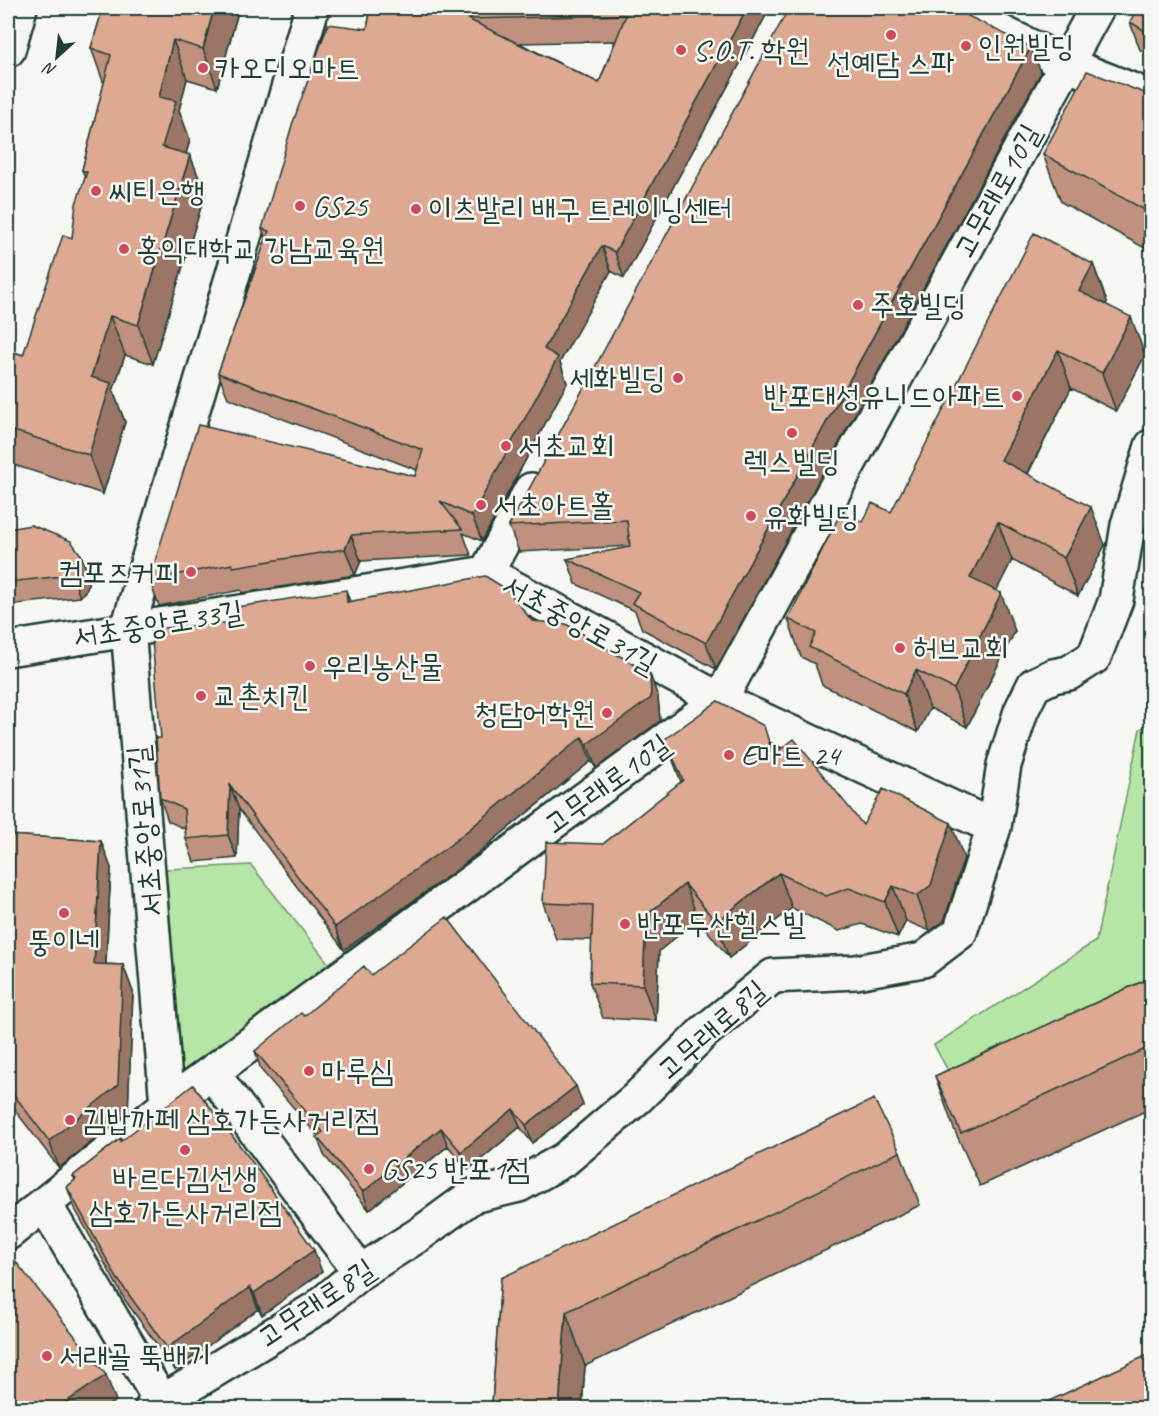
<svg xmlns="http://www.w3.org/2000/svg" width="1159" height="1416" viewBox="0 0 1159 1416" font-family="Caveat,'Poor Story',sans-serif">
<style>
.green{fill:#b5e6a5;stroke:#6a926c;stroke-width:1.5}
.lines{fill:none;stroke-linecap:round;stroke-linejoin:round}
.minor-casing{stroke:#1f3d34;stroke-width:38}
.secondary-casing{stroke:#1f3d34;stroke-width:38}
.minor{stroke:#f6f6f2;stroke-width:33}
.secondary{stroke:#f6f6f2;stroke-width:33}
.wall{fill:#bf917e;stroke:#1f3d34;stroke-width:1.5;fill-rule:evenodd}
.shaded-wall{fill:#9b7666;stroke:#1f3d34;stroke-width:1.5}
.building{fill:#dea992;stroke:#1f3d34;stroke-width:1.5;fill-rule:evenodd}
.poi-dot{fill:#d1495b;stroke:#f6f6f2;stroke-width:2}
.labels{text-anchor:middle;stroke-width:5;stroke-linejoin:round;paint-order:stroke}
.poi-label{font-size:30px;fill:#1f3d34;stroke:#f6f6f2;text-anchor:start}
.street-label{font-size:30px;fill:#1f3d34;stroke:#f6f6f2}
</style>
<rect width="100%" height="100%" fill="#f6f6f2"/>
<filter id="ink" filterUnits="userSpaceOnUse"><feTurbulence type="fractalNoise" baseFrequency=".0167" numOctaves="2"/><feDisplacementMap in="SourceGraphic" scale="12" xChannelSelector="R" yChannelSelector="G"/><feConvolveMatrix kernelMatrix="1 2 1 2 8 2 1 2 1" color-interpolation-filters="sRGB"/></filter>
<g filter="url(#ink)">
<!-- green -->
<path class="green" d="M 1151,724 L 1151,1017 L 975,1120 L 934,1045 L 1096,941 L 1140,729 Z
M 251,865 L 341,979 L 167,1105 L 148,870 Z"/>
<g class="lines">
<!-- minor casing -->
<g class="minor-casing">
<path id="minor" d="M 952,8 L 1066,64 L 1152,98
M 486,573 L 531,490
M 486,573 L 720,700 L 994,827
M 8,649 L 486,573
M 213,1074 L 360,1272
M 167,1105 L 128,628 L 312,8
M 45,1205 L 165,1408
M 8,1233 L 167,1105 L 720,700 L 1097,8
M 152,1408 L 317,1308 L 360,1272 L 420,1234 L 472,1196 L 519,1185 L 565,1159 L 637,1098 L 705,1031 L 773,976 L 856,972 L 923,960 L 960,932 L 994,827 L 1004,765 L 1021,711 L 1034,685 L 1053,676 L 1069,673 L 1094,657 L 1116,600 L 1128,525 L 1152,446"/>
</g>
<!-- secondary casing -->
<g class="secondary-casing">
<path id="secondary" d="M 8,50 L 20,8"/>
</g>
<!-- minor -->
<use href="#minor" class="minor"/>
<!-- secondary -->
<use href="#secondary" class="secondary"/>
</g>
<!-- wall -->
<path class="wall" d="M 103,8 L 239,8 L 217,88 L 187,79 L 179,110 L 190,140 L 186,154 L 190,155 L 205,194 L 153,364 L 125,355 L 113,391 L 125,422 L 103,494 L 8,463 L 8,350 L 23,355 L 72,238 L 85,178 L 82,170 L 104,84 L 91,48 Z
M 371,8 L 770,8 L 624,278 L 611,271 L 560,362 L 567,383 L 482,541 L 463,533 L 471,555 L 361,561 L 355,575 L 242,593 L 241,590 L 159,606 L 149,580 L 415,476 L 417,470 L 228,398 L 218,373 L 266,239 L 262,229 L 367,29 ZM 615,41 L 599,83 L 519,43 Z
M 1152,8 L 1152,57 L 1140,50 L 1130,22 Z
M 1041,72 L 716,669 L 642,629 L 635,611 L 576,584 L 567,559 L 630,547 L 630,546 L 519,552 L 509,526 Z
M 1152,96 L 1152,252 L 1061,202 L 1043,154 Z
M 1093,264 L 1107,302 L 1106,304 L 1145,355 L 1116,411 L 1071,388 L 1028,474 L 1105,545 L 1078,596 L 1012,560 L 996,591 L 1015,631 L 967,727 L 930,708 L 918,732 L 822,685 L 815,664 L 801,657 L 788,619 L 863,522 L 891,512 Z
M 8,529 L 81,555 L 89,577 L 87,589 L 80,597 L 8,605 Z
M 350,602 L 532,621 L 658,697 L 660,721 L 596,768 L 591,761 L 458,869 L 344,950 L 239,809 L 237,858 L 194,862 L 186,839 L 185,829 L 168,821 L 160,798 L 161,738 L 238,622 Z
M 665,739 L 774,754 L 863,825 L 964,858 L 944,921 L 930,931 L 906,921 L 898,937 L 862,924 L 839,931 L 792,908 L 729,958 L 698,919 L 659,951 L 656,1021 L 603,1018 L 590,983 L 592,940 L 556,939 L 543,903 L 603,844 L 681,782 Z
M 8,835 L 101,841 L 111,868 L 106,964 L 123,965 L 133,992 L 128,1112 L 59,1168 L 8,1101 Z
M 371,975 L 583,1105 L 532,1143 L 520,1127 L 468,1170 L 448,1146 L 369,1210 L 324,1155 L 317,1137 L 318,1136 L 261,1070 L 255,1051 L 304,1016 Z
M 1152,977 L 1152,1108 L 980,1186 L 954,1129 L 935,1076 Z
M 121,1138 L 122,1140 L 322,1272 L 262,1315 L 258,1309 L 175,1370 L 125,1300 L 75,1209 L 67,1187 L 75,1180 L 73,1176 Z
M 900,1152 L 920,1205 L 585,1366 L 582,1408 L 493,1408 L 492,1404 L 501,1278 Z"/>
<!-- shaded-wall -->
<path class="shaded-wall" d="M 214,8 L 239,8 L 217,88 L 203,49 Z
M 747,8 L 770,8 L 624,278 L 615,252 Z
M 173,40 L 187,79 L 179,110 L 190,140 L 176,186 L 162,147 L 159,97 Z
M 1031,47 L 1041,72 L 716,669 L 706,643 Z
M 190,155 L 205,194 L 153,364 L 138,325 Z
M 602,246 L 611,271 L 560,362 L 567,383 L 482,541 L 472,516 L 544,349 Z
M 1093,264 L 1107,302 L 1093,329 L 1079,291 Z
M 110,316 L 125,355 L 113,391 L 125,422 L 103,494 L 89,455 L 91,377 Z
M 1131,317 L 1145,355 L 1116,411 L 1102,373 Z
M 1058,350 L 1071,388 L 1015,498 L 1001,460 Z
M 1091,507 L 1105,545 L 1078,596 L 1064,558 Z
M 998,522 L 1012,560 L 984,616 L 970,578 Z
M 351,535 L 361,561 L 355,575 L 345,549 Z
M 81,555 L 89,577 L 87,589 L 80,597 L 72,575 Z
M 346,590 L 354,613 L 347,602 Z
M 1001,593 L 1015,631 L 967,727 L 954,689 Z
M 916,670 L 930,708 L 918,732 L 904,694 Z
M 650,674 L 658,697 L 660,721 L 596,768 L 587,744 Z
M 582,737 L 591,761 L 458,869 L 344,950 L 335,927 Z
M 230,785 L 239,809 L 237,858 L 228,835 Z
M 951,823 L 964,858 L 944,921 L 930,931 L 917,896 Z
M 101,841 L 111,868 L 104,991 L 94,964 Z
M 779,873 L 792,908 L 729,958 L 716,922 Z
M 685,884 L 698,919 L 659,951 L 656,1021 L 643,985 L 646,915 Z
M 893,886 L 906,921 L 898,937 L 885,902 Z
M 123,965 L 133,992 L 128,1112 L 59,1168 L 49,1141 Z
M 576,1086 L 583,1105 L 532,1143 L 526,1125 Z
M 513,1109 L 520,1127 L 468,1170 L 461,1152 Z
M 441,1128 L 448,1146 L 369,1210 L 363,1192 Z
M 314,1250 L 322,1272 L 262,1315 L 254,1293 Z
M 250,1287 L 258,1309 L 175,1370 L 167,1348 Z
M 566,1312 L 585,1366 L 582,1408 L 559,1408 Z
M 106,1375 L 116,1401 L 105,1408 L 57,1408 Z"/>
<!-- building -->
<path class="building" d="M 103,8 L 214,8 L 203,49 L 173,40 L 159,97 L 176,101 L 162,147 L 190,155 L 138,325 L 110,316 L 91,377 L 111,383 L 89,455 L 8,429 L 8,350 L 23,355 L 63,235 L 72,238 L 76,204 L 87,172 L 82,170 L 111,55 L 91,48 Z
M 371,8 L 747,8 L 615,252 L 602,246 L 544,349 L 558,357 L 472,516 L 440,501 L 462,529 L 351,535 L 345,549 L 233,567 L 232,564 L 149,580 L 198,425 L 415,476 L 423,450 L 218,373 L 269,231 L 262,229 L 292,125 L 328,24 L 367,29 ZM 626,15 L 599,83 L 468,19 Z
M 789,8 L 952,8 L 1031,47 L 706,643 L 632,603 L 639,592 L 567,559 L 630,547 L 627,520 L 509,526 Z
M 1137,8 L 1152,8 L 1152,35 L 1130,22 Z
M 1087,71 L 1152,96 L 1152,214 L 1043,154 Z
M 1034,233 L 1093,264 L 1079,291 L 1131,317 L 1102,373 L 1058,350 L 1001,460 L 1091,507 L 1064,558 L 998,522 L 970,578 L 1001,593 L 954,689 L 916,670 L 904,694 L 809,647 L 816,633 L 788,619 L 841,512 L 863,522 L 872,503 L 891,512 Z
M 31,525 L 71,541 L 81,555 L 79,566 L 72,575 L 8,582 L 8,529 Z
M 485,576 L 508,590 L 532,621 L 566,624 L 650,674 L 651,698 L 587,744 L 582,737 L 450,845 L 335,927 L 230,785 L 228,835 L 186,839 L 184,809 L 160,798 L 156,738 L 161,738 L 151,629 L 238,622 L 237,607 L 346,590 L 347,602 Z
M 718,701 L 764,726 L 773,755 L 794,739 L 863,825 L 883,789 L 951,823 L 931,885 L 917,896 L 893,886 L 885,902 L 849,888 L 826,896 L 779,873 L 716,922 L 685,884 L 646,915 L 643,985 L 590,983 L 593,905 L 543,903 L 546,842 L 603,844 L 683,780 L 665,739 Z
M 8,835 L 101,841 L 94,964 L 123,965 L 118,1085 L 49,1141 L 8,1087 Z
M 447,917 L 576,1086 L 526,1125 L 513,1109 L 461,1152 L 441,1128 L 363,1192 L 317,1137 L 323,1132 L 255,1051 L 301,1013 L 304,1016 L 364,966 L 371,975 Z
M 1152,977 L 1152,1046 L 961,1133 L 935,1076 Z
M 193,1085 L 250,1159 L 314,1250 L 254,1293 L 250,1287 L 167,1348 L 117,1278 L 67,1187 L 76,1179 L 73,1176 L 121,1138 L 121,1141 Z
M 874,1099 L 900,1152 L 566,1312 L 559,1408 L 541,1408 L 492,1404 L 501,1278 Z
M 8,1252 L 106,1375 L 57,1408 L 8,1408 Z
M 1152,1353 L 1152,1408 L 1034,1408 Z"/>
</g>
<!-- markers -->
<g class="poi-dot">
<circle cx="891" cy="35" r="6"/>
<circle cx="966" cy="46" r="6"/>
<circle cx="681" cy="50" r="6"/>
<circle cx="203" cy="68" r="6"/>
<circle cx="96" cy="191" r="6"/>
<circle cx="300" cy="206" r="6"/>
<circle cx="416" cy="209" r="6"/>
<circle cx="124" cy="249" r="6"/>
<circle cx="858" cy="305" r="6"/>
<circle cx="678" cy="378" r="6"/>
<circle cx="1017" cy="396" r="6"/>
<circle cx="792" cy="433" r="6"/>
<circle cx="506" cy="446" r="6"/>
<circle cx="481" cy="505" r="6"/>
<circle cx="751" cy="516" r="6"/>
<circle cx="191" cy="572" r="6"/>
<circle cx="900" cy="648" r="6"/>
<circle cx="310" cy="666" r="6"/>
<circle cx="201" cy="696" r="6"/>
<circle cx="607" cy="713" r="6"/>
<circle cx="729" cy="755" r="6"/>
<circle cx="64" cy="913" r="6"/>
<circle cx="625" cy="924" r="6"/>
<circle cx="309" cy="1071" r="6"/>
<circle cx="70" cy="1120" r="6"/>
<circle cx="185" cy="1150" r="6"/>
<circle cx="369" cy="1169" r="6"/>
<circle cx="47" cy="1356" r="6"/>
</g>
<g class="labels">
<!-- poi labels -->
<g class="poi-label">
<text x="978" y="56">인원빌딩</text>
<text x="693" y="60">S.O.T. 학원</text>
<text x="891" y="73" text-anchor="middle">선예담 스파</text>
<text x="215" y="78">카오디오마트</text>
<text x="108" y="201">씨티은행</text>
<text x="312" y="216">GS25</text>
<text x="428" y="219">이츠발리 배구 트레이닝센터</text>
<text x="136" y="259">홍익대학교 강남교육원</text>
<text x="870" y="315">주호빌딩</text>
<text x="666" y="388" text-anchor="end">세화빌딩</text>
<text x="1005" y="406" text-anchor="end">반포대성유니드아파트</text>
<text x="518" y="456">서초교회</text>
<text x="792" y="471" text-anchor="middle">렉스빌딩</text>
<text x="493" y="515">서초아트홀</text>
<text x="763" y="526">유화빌딩</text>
<text x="179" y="582" text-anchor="end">컴포즈커피</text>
<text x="912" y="658">허브교회</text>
<text x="322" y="676">우리농산물</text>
<text x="213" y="706">교촌치킨</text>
<text x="595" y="723" text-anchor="end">청담어학원</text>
<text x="741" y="765">E마트 24</text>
<text x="637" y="934">반포두산힐스빌</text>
<text x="64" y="951" text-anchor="middle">뚱이네</text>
<text x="321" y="1081">마루심</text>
<text x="82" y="1130">김밥까페 삼호가든사거리점</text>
<text x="381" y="1179">GS25 반포1점</text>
<text x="185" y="1188" text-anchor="middle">바르다김선생<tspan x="185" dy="34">삼호가든사거리점</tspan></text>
<text x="59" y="1366">서래골 뚝배기</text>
</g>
<!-- street labels -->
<g class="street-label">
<text transform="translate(997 191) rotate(-61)" y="10">고무래로10길</text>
<text transform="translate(158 624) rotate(-9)" y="10">서초중앙로33길</text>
<text transform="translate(580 624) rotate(29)" y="10">서초중앙로31길</text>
<text transform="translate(607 784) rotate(-36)" y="10">고무래로10길</text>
<text transform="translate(145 831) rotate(-95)" y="10">서초중앙로31길</text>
<text transform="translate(712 1030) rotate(-41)" y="10">고무래로8길</text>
<text transform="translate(316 1303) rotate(-34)" y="10">고무래로8길</text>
</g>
</g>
<!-- margin -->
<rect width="1159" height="1416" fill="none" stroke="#f6f6f2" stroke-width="30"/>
<rect x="15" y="15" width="1129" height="1386" fill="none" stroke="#1f3d34" stroke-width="2" filter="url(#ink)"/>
<!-- north arrow -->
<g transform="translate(57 57) rotate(207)" stroke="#f6f6f2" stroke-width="4.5" paint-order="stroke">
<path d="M0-4.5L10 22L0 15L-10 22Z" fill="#1f3d34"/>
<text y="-9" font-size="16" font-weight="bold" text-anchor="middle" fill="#1f3d34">N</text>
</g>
</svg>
